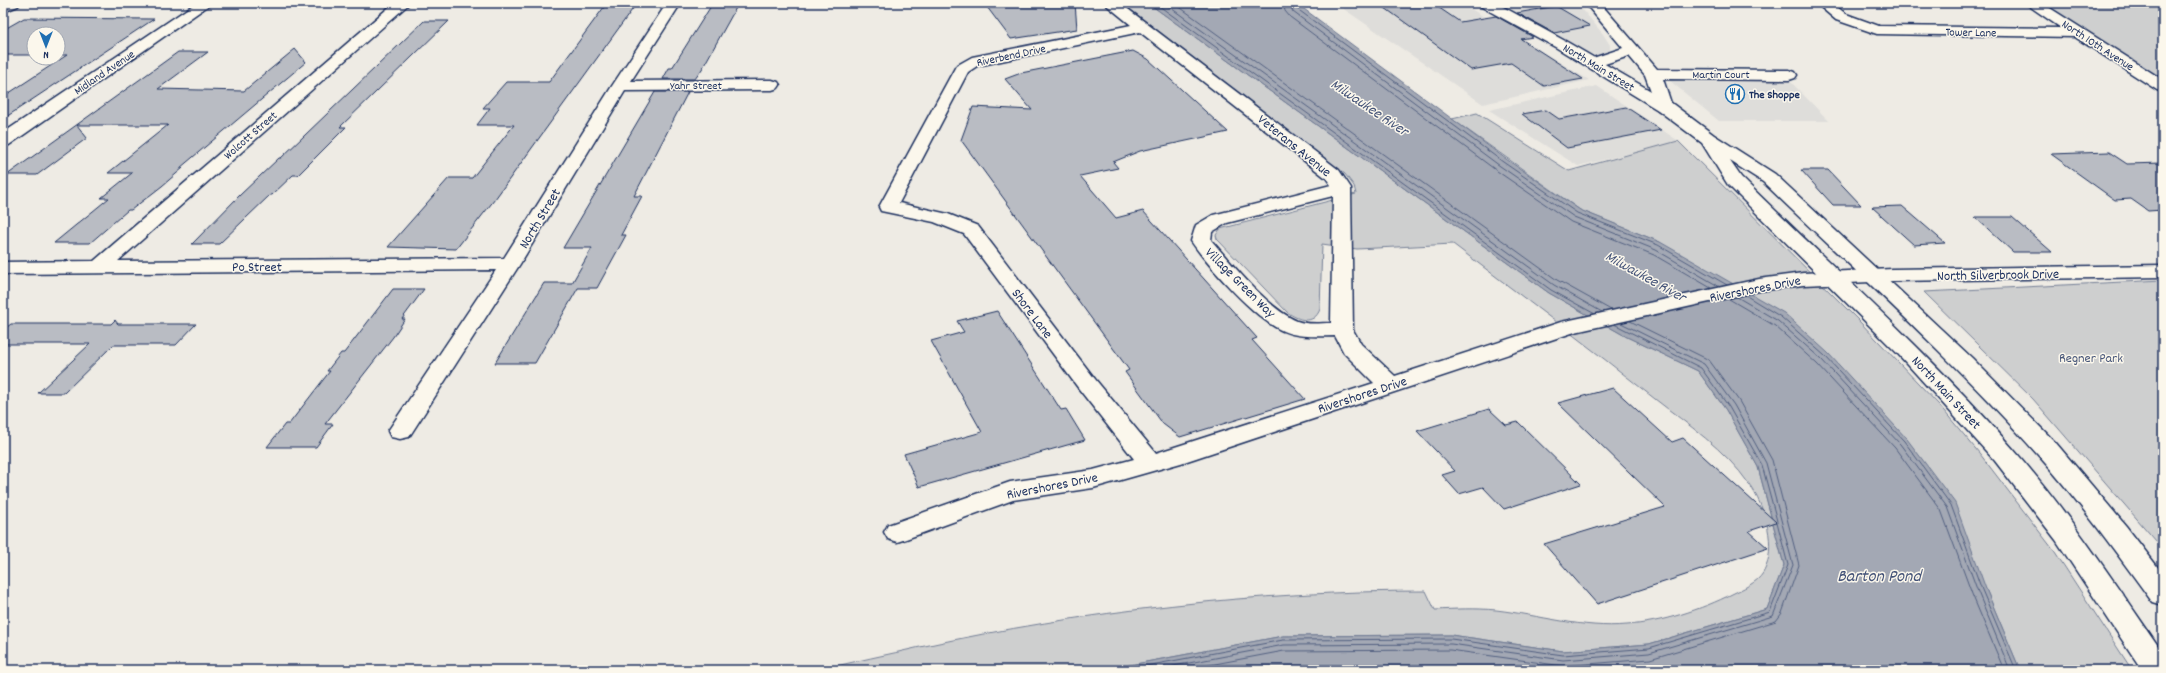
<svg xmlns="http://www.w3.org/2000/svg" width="2166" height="673" viewBox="0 0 2166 673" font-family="Dekko,sans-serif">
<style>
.built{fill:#deddda}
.green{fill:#cecfcf;stroke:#747f96}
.water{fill:#a3a8b4;stroke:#6d7892}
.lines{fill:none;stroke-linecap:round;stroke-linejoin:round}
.shore{stroke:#515f80;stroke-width:1}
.building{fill:#b9bcc3;stroke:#1b2f5e}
.minor-casing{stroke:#1b2f5e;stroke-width:3}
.primary-casing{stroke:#1b2f5e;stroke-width:3}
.minor{fill:#fbf7ec;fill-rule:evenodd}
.primary{fill:#fbf7ec;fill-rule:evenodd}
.labels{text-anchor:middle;stroke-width:3;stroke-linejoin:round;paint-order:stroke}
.far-street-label{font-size:12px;fill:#1b2f5e;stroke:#fbf7ec}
.far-poi-label{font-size:12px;font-weight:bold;fill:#1b2f5e;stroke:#fbf7ec;text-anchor:start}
.street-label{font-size:14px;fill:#1b2f5e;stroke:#fbf7ec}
.park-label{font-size:14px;fill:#48577a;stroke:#fbf7ec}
.water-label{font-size:15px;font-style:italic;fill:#445378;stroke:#fbf7ec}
.near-water-label{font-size:18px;font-style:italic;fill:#445378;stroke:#fbf7ec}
</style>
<rect width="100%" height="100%" fill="#eeebe4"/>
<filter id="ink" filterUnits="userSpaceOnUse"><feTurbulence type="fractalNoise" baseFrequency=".025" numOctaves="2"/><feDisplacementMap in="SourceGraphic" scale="8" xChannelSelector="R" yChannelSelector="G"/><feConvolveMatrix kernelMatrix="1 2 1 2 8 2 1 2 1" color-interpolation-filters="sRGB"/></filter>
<g filter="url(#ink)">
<!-- built -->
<path class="built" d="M 1335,3 L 1461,3 L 1589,80 L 1483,104 Z
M 1497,3 L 1577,3 L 1603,34 L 1610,45 L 1610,50 L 1605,55 L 1599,56 L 1586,53 Z
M 1664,76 L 1787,78 L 1829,121 L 1719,121 Z
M 1597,86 L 1680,142 L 1578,166 L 1489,110 Z"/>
<!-- green -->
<path class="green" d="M 1122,3 L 1148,3 L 1549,293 L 1627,337 L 1698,371 L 1726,410 L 1758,467 L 1784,565 L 1767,609 L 1649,644 L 1563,651 L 1451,635 L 1283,636 L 1104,670 L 821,670 C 854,661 887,655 920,647 C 1085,611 1256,591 1426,591 L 1435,610 C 1455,609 1476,608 1496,610 C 1539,615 1583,629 1627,625 C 1660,623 1703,609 1732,594 C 1742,589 1757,583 1763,573 C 1778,548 1765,506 1749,484 C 1725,449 1688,425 1655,399 C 1589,346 1521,296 1453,244 L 1357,249 L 1322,244 L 1320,309 C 1314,326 1298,320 1287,312 L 1217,239 L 1216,235 L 1220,229 L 1356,194 L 1354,186 L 1345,174 Z
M 2040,3 L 2163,3 L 2163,81 Z
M 1477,113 L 1569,171 L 1678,141 L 1859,321 L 1939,405 L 1980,454 L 2055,552 L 2132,670 L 2020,670 L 1986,589 L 1660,242 L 1580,210 L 1452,119 Z
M 2163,280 L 2163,549 L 2033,399 L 1924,292 Z"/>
<!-- water -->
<path class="water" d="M 1148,3 L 1296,3 L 1506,159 L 1580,210 L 1660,242 L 1784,313 L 1828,353 L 1907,439 L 1955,503 L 1986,589 L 2020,670 L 1104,670 L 1283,636 L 1451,635 L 1563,651 L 1649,644 L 1767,609 L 1784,565 L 1758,467 L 1726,410 L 1698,371 L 1627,337 L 1549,293 Z"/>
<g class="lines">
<!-- shore -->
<path class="shore" d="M 1155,3 L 1551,290 L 1595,314
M 1164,3 L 1554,285 L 1602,312
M 1174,3 L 1557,280 L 1611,310
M 1283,3 L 1285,11 L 1290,17 L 1497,171 L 1571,222 L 1654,255 L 1711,288
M 1289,3 L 1293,12 L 1500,166 L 1574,217 L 1656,250 L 1720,287
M 1294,3 L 1296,8 L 1503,162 L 1577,213 L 1658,245 L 1727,285
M 1745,295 L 1781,317 L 1825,356 L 1904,441 L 1951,505 L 1982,590 L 2016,670
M 1737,297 L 1778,321 L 1821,359 L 1900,444 L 1947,507 L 1978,592 L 2010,670
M 1729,299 L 1775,326 L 1817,364 L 1895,448 L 1941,510 L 1972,594 L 2004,670
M 1614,324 L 1701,368 L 1729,407 L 1762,465 L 1777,521
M 1125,670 L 1283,640 L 1451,639 L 1563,655 L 1649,648 L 1770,612 L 1788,565 L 1777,522
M 1152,670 L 1284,645 L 1451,644 L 1563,660 L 1649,653 L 1773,616 L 1793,565 L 1766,463 L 1734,405 L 1704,364 L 1621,323
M 1183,670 L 1284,651 L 1450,650 L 1563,666 L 1650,659 L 1776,621 L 1782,613 L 1799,565 L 1772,460 L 1739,401 L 1709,360 L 1630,321"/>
</g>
<!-- building -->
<path class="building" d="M 607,3 L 637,3 L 495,199 L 456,249 L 388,247 L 449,178 L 472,178 L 514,125 L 477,125 L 490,108 L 483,108 L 506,82 L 549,82 Z
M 984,3 L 1075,3 L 1077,29 L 1011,39 Z
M 1378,3 L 1432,3 L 1460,22 L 1496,16 L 1533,37 L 1521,39 L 1583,79 L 1544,86 L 1511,63 L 1471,70 Z
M 711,6 L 737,6 L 702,69 L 695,79 L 663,79 L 669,68 L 672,68 Z
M 1556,6 L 1590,26 L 1554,33 L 1517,13 Z
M 24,18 L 154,19 L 3,119 L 3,97 L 67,55 L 58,55 L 58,34 L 34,34 L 34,55 L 3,55 L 3,30 Z
M 424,21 L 449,21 L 340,127 L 346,127 L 298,175 L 293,175 L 272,195 L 270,195 L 219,244 L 192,244 L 240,195 L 279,158 L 281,158 Z
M 295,49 L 306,62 L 180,168 L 183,168 L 162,186 L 131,210 L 128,210 L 90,243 L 54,243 L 109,198 L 101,198 L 132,173 L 108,173 L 168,125 L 77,125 L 87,138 L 37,175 L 7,175 L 178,52 L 208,52 L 158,89 L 244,91 Z
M 1133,51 L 1148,59 L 1228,132 L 1140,151 L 1113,162 L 1118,168 L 1080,176 L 1116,218 L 1143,211 L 1257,338 L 1252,340 L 1305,399 L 1180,437 L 1163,424 L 1125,372 L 1129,370 L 961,140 L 973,107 L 1032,110 L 1005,79 L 1021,73 Z
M 655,92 L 688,92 L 634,196 L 642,196 L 621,235 L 626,235 L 597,288 L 578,288 L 535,363 L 495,363 L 544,283 L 572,283 L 592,248 L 563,248 Z
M 1626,107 L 1661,130 L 1567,148 L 1522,114 L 1546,110 L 1559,119 Z
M 2109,152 L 2127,164 L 2163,163 L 2163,210 L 2148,211 L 2131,199 L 2115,200 L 2051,154 Z
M 1801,170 L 1828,170 L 1861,205 L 1833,205 Z
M 1902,206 L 1945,243 L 1914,245 L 1872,207 Z
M 1975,217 L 2012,217 L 2052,252 L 2013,252 Z
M 393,289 L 424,289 L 402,319 L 405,319 L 393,337 L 325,424 L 333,424 L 316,447 L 267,447 L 285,424 L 289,424 L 330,371 L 327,371 L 341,353 L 344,353 Z
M 997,311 L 1061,410 L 1066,409 L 1085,440 L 919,487 L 904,454 L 982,432 L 931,341 L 964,332 L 957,321 Z
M 115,320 L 118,324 L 196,324 L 176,345 L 113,345 L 64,393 L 38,393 L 90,344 L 3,344 L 3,330 L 11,324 L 111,324 Z
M 1613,388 L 1672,442 L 1683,438 L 1776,522 L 1749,531 L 1768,548 L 1597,604 L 1544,544 L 1665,507 L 1558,403 Z
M 1489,409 L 1506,425 L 1518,422 L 1581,484 L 1504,509 L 1483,487 L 1459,494 L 1442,475 L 1455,471 L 1417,431 Z"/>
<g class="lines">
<!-- minor casing -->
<g class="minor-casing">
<path id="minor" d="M 3,3 L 20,3 L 18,6 L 3,12 Z
M 196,3 L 212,3 L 9,145 L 3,146 L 3,133 Z
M 394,3 L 410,3 L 118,261 L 504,258 L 612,86 L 667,3 L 681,3 L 631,81 L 772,80 L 778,82 L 780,85 L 778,88 L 772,90 L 625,91 L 520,264 L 409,437 L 400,439 L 391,437 L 388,431 L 496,270 L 3,274 L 3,262 L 94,261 Z
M 1104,3 L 1120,3 L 1339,170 L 1351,188 L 1353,330 L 1361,344 L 1395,376 L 1561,322 L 1759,279 L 1803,273 L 1893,269 L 2163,265 L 2163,277 L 1893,281 L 1803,285 L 1759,291 L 1575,332 L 1181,463 L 1093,488 L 1013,500 L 906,539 L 897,542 L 888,539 L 884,532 L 888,525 L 1010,482 L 1093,470 L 1134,459 L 1079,389 L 964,234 L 934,222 L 881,211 L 879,207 L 956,66 L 972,57 L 1131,25 ZM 1140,32 L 1326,178 L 1331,185 L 1213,215 L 1196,225 L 1191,241 C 1208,266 1256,320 1283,331 C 1299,338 1317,336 1335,336 L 1344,353 L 1374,383 L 1156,453 L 1095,379 L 978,226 L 948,214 L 899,203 L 968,72 L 977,66 ZM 1333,196 L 1331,323 C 1321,323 1307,325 1297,321 C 1267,308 1233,265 1211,240 L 1212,232 L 1227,223 Z
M 1585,3 L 1600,3 L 1657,69 L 1789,70 L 1795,72 L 1797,75 L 1795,78 L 1789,80 L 1663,79 L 1672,106 L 1670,110 L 1658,110 L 1645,75 L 1629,56 L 1593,68 L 1587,66 L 1585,63 L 1587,60 L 1623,48 Z
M 1816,3 L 1832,3 L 1846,14 L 1879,26 L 2061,28 L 2025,3 L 2042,3 L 2163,80 L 2163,92 L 2157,90 L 2075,37 L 1877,34 L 1836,20 Z"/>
</g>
<!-- primary casing -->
<g class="primary-casing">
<path id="primary" d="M 1478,3 L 1496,3 L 1567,42 L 1670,102 L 1714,135 L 1775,174 L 1972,358 L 2056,443 L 2126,526 L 2163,574 L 2163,606 L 2153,603 C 2116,552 2079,501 2038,455 C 1952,358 1855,271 1763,182 L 1730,161 L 1741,177 C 1832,267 1929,352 2013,449 C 2069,513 2115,583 2163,653 L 2163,670 L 2142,670 L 2056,540 L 1995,461 L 1898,354 L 1728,185 L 1702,143 L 1658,110 L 1557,48 L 1480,6 Z"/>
</g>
<!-- minor -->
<use href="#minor" class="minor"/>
<!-- primary -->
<use href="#primary" class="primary"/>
</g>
</g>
<!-- icons -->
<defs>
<g id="restaurant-ring" transform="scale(1)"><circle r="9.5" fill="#fbf7ec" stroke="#1f6fb2" stroke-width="1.5"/><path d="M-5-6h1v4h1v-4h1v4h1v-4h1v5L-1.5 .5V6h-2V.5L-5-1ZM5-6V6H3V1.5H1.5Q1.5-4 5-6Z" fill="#1f6fb2"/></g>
</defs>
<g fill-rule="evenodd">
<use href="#restaurant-ring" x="1735" y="94"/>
</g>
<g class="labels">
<!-- far-street labels -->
<g class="far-street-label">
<text transform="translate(1971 32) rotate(1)" y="4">Tower Lane</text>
<text transform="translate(2098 45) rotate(33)" y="4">North 10th Avenue</text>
<text transform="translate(1011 55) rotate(-12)" y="4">Riverbend Drive</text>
<text transform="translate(1599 67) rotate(31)" y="4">North Main Street</text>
<text transform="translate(104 72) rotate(-34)" y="4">Midland Avenue</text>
<text x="1721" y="78">Martin Court</text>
<text x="696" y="89">Yahr Street</text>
<text transform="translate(250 135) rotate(-41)" y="4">Wolcott Street</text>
</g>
<!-- far-poi labels -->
<g class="far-poi-label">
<text x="1749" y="98">The Shoppe</text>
</g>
<!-- street labels -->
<g class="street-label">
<text transform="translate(1295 145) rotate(39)" y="5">Veterans Avenue</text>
<text transform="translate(539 218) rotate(-59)" y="5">North Street</text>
<text x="257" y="271">Po Street</text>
<text transform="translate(1998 274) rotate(-1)" y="5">North Silverbrook Drive</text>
<text transform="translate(1241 282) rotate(45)" y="5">Village Green Way</text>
<text transform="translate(1755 288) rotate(-11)" y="5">Rivershores Drive</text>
<text transform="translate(1033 313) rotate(53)" y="5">Shore Lane</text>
<text transform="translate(1947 392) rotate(47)" y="5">North Main Street</text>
<text transform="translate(1362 394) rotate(-18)" y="5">Rivershores Drive</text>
<text transform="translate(1052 485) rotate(-11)" y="5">Rivershores Drive</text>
</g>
<!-- park labels -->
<g class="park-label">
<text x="2091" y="362">Regner Park</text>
</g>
<!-- water labels -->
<g class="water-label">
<text transform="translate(1370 107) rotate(34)" y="5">Milwaukee River</text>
<text transform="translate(1646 276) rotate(29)" y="5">Milwaukee River</text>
</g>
<!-- near-water labels -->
<g class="near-water-label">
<text x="1879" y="581">Barton Pond</text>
</g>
</g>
<!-- margin -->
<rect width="2166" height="673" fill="none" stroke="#fbf7ec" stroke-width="16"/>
<rect x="8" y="8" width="2150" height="657" fill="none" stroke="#1b2f5e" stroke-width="1.5" filter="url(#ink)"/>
<!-- north arrow -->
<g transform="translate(46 46) rotate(180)"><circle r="19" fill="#fbf7ec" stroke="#a1a7b3"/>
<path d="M0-3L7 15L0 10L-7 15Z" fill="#1f6fb2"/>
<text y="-6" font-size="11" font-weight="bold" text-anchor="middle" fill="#1b2f5e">N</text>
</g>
</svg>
